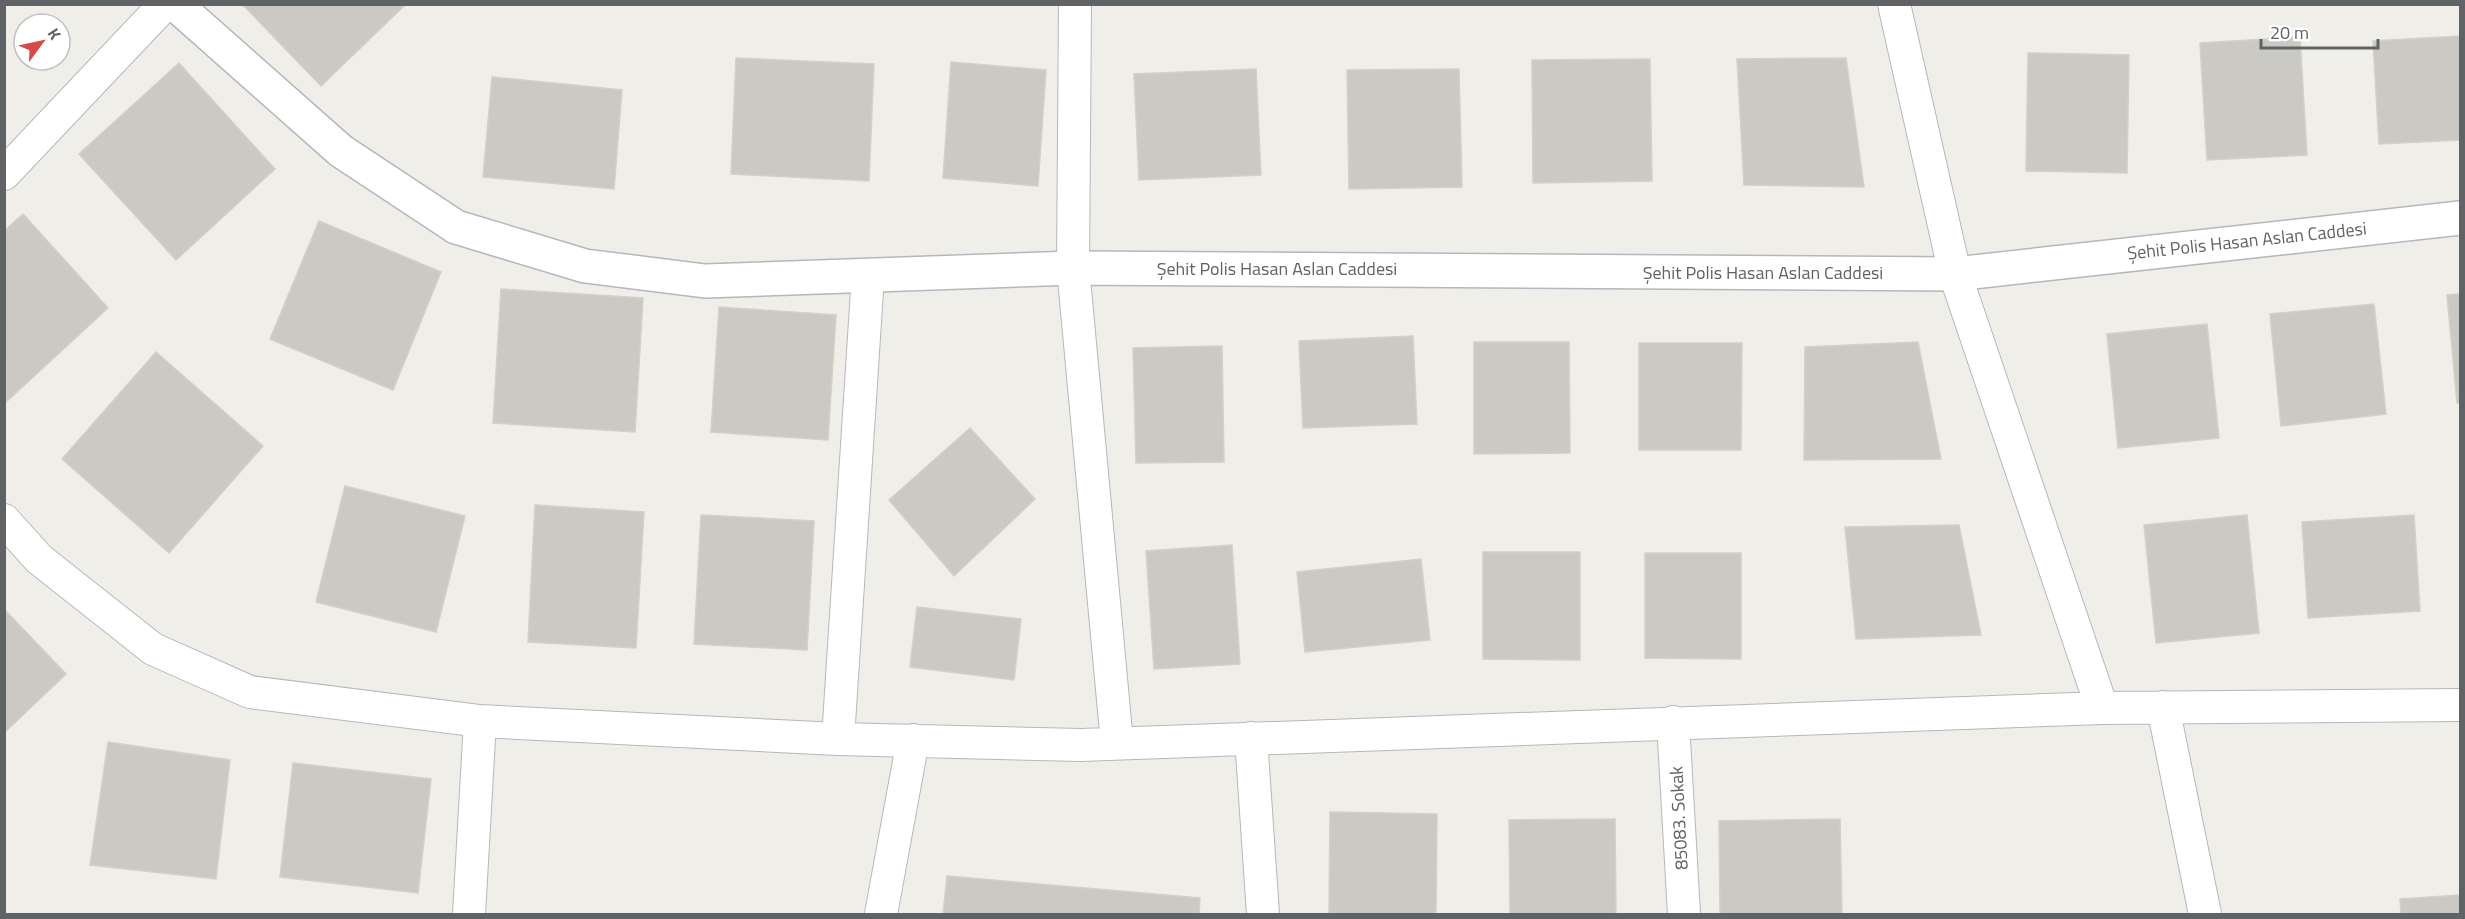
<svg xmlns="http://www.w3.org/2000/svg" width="2465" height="919" viewBox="0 0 2465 919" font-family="'Titillium Web',sans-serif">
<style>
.building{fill:#cbc9c4;stroke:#d4cfc7;stroke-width:1.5}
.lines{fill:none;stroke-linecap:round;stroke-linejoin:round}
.street-casing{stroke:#b5b8bb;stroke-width:34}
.secondary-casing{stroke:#b4b7bb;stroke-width:36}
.street{stroke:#fff;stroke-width:32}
.secondary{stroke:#fff;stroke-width:33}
.labels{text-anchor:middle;stroke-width:4.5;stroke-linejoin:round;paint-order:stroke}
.street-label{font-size:18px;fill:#5f6366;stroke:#fff}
</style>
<rect width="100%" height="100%" fill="#f0eee8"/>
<!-- building -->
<path class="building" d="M 242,4 L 404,4 L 405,5 L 321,86 Z
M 2460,36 L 2460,140 L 2379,144 L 2373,41 Z
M 2300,37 L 2307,155 L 2207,160 L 2200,43 Z
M 2028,53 L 2129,55 L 2127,173 L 2026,171 Z
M 736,58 L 874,64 L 869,181 L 731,174 Z
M 1846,58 L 1864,187 L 1744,185 L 1737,59 Z
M 1650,59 L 1652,181 L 1533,183 L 1532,60 Z
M 951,62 L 1046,70 L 1038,186 L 943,178 Z
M 179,63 L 275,169 L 176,260 L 79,154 Z
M 1256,69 L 1261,175 L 1139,180 L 1134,74 Z
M 1459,69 L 1462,187 L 1349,189 L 1347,70 Z
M 492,77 L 622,90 L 614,189 L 483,177 Z
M 23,214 L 108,308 L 6,402 L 4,231 Z
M 319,221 L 441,272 L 393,390 L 270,339 Z
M 501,289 L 643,298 L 635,432 L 493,423 Z
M 2460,294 L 2460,403 L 2457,403 L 2447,295 Z
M 2374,304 L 2386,414 L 2281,426 L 2270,314 Z
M 719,307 L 836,315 L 828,440 L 711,432 Z
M 2207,324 L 2219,438 L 2118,448 L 2107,334 Z
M 1413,336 L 1417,424 L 1303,428 L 1299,341 Z
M 1474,342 L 1569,342 L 1570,453 L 1474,454 Z
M 1918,342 L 1941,459 L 1804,460 L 1805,347 Z
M 1639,343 L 1742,343 L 1741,450 L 1639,450 Z
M 1222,346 L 1224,462 L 1136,463 L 1133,348 Z
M 156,352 L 263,446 L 169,553 L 62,459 Z
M 970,428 L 1035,499 L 954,576 L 889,500 Z
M 345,486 L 465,516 L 436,632 L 316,602 Z
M 535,505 L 644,512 L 636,648 L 528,642 Z
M 701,515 L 814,521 L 807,650 L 694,644 Z
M 2247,515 L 2259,633 L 2156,643 L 2144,525 Z
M 2414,515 L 2420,611 L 2308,618 L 2302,522 Z
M 1959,525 L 1981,635 L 1856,639 L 1845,527 Z
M 1232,545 L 1240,664 L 1154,669 L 1146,551 Z
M 1483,552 L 1580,552 L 1580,660 L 1483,659 Z
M 1645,553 L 1741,553 L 1741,659 L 1645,658 Z
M 1421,559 L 1430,640 L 1305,652 L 1297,572 Z
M 917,607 L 1021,619 L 1014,680 L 910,667 Z
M 4,609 L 66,674 L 4,733 Z
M 108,742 L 230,760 L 216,879 L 90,865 Z
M 293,763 L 431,779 L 418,893 L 280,877 Z
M 1330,812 L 1437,814 L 1436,914 L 1329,914 Z
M 1615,819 L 1616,914 L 1510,914 L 1509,820 Z
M 1840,819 L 1842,914 L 1720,914 L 1719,821 Z
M 947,876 L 1200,898 L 1199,914 L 943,914 Z
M 2460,895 L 2460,914 L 2401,914 L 2400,899 Z"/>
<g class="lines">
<!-- street casing -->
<g class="street-casing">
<path id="street" d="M 1075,4 L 1073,268 L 1117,743
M 1894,4 L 1955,274 L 2102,708
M 4,174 L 165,4
M 4,520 L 39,559 L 153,649 L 250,692 L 480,721 L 838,739 L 1081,745 L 2102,708 L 2460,705
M 2163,707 L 2205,914
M 1673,722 L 1684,914
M 1251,738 L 1263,914
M 838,739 L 868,275
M 469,914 L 480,721
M 881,914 L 913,740"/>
</g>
<!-- secondary casing -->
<g class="secondary-casing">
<path id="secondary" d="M 175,4 L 341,151 L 456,227 L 585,266 L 705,281 L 1073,268 L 1955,274 L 2460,218"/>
</g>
<!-- street -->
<use href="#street" class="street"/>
<!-- secondary -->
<use href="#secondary" class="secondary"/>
</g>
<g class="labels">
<!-- street labels -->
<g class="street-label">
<text transform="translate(2247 241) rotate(-6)" y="6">Şehit Polis Hasan Aslan Caddesi</text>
<text x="1277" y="275">Şehit Polis Hasan Aslan Caddesi</text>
<text x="1763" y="279">Şehit Polis Hasan Aslan Caddesi</text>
<text transform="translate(1679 818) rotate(-93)" y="6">85083. Sokak</text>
</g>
</g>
<!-- border -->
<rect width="2465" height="919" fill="none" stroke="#5f6366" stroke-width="12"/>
<!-- north arrow -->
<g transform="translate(42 42) rotate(57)"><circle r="28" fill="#ffffff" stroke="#bfc1c2" stroke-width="1.5"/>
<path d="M0-4.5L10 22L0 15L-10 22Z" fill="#d74a47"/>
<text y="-9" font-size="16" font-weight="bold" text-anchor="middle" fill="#5f6366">K</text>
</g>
<!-- scale -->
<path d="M2261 39v9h117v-9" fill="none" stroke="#5f6366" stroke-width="3"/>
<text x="2270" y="39" font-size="18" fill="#5f6366" stroke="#ffffff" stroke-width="4.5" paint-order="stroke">20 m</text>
</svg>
